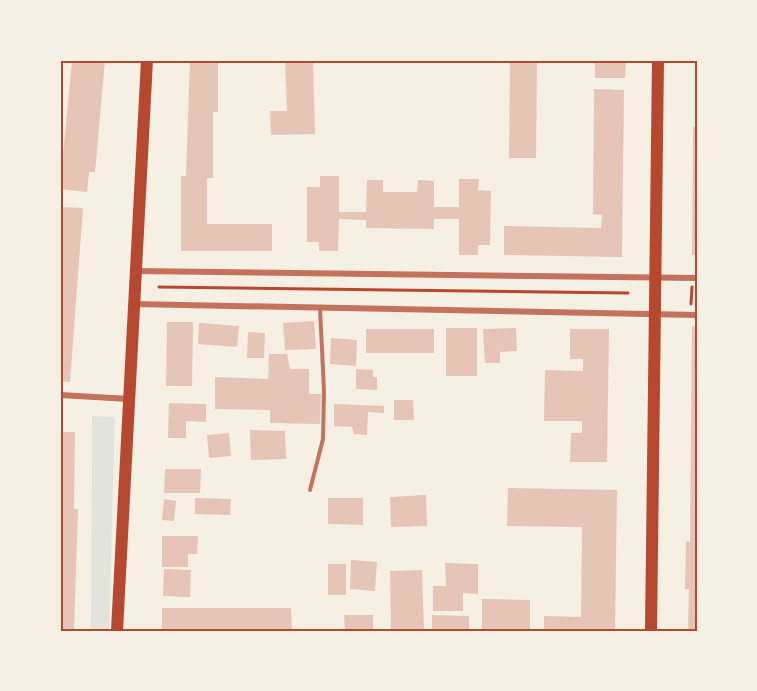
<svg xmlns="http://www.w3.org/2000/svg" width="757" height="691" viewBox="0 0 757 691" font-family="'Exo 2',sans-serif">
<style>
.green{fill:#e2e4dc}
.building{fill:#e6c5b7}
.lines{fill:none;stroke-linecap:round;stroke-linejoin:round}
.path{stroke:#b5482f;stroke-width:3}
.service{stroke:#c5725c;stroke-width:4}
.minor{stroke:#c5725c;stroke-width:6}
.secondary{stroke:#b5482f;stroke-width:12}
.primary{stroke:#b5482f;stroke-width:12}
.neatline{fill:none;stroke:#b5482f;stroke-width:2}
</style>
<rect width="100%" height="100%" fill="#f6efe4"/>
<!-- green -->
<path class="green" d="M 92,416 L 115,417 L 109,631 L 91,631 Z"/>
<!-- building -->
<path class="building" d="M 72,60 L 105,60 L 95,172 L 89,172 L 87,192 L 60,189 L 60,154 L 63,155 Z
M 190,60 L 218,60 L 218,112 L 213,112 L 213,178 L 207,178 L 207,224 L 272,224 L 272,251 L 181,251 L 181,176 L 186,176 Z
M 285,60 L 313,60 L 315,134 L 271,135 L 270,111 L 287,111 Z
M 510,60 L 537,60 L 536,158 L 509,158 Z
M 595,60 L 626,60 L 625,78 L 595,78 Z
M 695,84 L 697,84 L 697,122 L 695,122 Z
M 594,89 L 624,90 L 622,257 L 504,255 L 504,226 L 601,228 L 602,215 L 593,214 Z
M 693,127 L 697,127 L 697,255 L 692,255 Z
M 320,176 L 339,176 L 339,212 L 366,212 L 367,180 L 383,180 L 383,192 L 417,192 L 418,180 L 434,181 L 434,207 L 459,207 L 459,179 L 479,179 L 478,190 L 491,191 L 490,245 L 478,245 L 478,255 L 459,255 L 459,219 L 434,219 L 434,229 L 366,228 L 366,220 L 339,219 L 338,251 L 319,251 L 319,242 L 307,242 L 307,187 L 320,187 Z
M 60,207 L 83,208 L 70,382 L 60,381 Z
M 314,321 L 316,349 L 285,350 L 283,323 Z
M 167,322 L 193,322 L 192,386 L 166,386 Z
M 199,323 L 239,326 L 237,347 L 198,344 Z
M 692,326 L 697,326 L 697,631 L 688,631 L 689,589 L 685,589 L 686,541 L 690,542 Z
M 446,328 L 477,328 L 477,376 L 446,376 Z
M 516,328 L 517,351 L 500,352 L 500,363 L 485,363 L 483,329 Z
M 366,329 L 434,329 L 434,353 L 366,353 Z
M 570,329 L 609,329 L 607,462 L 570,462 L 571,433 L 582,433 L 582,421 L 544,421 L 545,370 L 583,371 L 583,359 L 570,359 Z
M 248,332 L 265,333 L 264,358 L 247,358 Z
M 331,338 L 357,340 L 356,366 L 330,364 Z
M 269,354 L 287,354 L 290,369 L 309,369 L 309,394 L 321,394 L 320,424 L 270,423 L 270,410 L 215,409 L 215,377 L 268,379 Z
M 356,369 L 373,370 L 373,377 L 377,377 L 377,390 L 356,389 Z
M 394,400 L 413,400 L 414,420 L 394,420 Z
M 169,403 L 206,404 L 206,422 L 186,421 L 186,438 L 168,438 Z
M 334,404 L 384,406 L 384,413 L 368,412 L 367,435 L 354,434 L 352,427 L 334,426 Z
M 250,430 L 285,431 L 286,459 L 251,460 Z
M 60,432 L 75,432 L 74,509 L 78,509 L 74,631 L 60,631 Z
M 229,433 L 231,456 L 209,458 L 207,435 Z
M 165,469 L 201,469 L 200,493 L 164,493 Z
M 508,488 L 617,490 L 615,631 L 544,631 L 544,616 L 581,617 L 582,527 L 507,526 Z
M 426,495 L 427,526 L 391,527 L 390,497 Z
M 195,498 L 231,499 L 230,515 L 195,514 Z
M 328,498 L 363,498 L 363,525 L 328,524 Z
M 164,499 L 176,501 L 174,521 L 162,520 Z
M 162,536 L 198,536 L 197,554 L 188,554 L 188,567 L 162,567 Z
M 351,560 L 377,562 L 375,591 L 350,589 Z
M 445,563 L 478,564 L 478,594 L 463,593 L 463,611 L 433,611 L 433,586 L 446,586 Z
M 328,564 L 346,564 L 346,595 L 328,595 Z
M 164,569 L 191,570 L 190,597 L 163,596 Z
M 422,570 L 424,631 L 391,631 L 390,571 Z
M 482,599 L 530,600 L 530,631 L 482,631 Z
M 162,608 L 291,608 L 292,631 L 162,631 Z
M 344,615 L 373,615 L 373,631 L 345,631 Z
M 432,615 L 469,616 L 469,631 L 432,631 Z"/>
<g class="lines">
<!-- path -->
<path class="path" d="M 159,287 L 628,293
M 691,304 L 692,287"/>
<!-- service -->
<path class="service" d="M 310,490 L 323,439 L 324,391 L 320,308"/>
<!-- minor -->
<path class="minor" d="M 136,271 L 697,278
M 134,304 L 697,315
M 60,395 L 129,399"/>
<!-- secondary -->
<path class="secondary" d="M 117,631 L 147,60"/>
<!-- primary -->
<path class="primary" d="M 651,631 L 658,60"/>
</g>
<!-- border -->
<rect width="757" height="691" fill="none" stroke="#f6efe4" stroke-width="123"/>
<rect x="62" y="62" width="634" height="568" class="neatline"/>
</svg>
